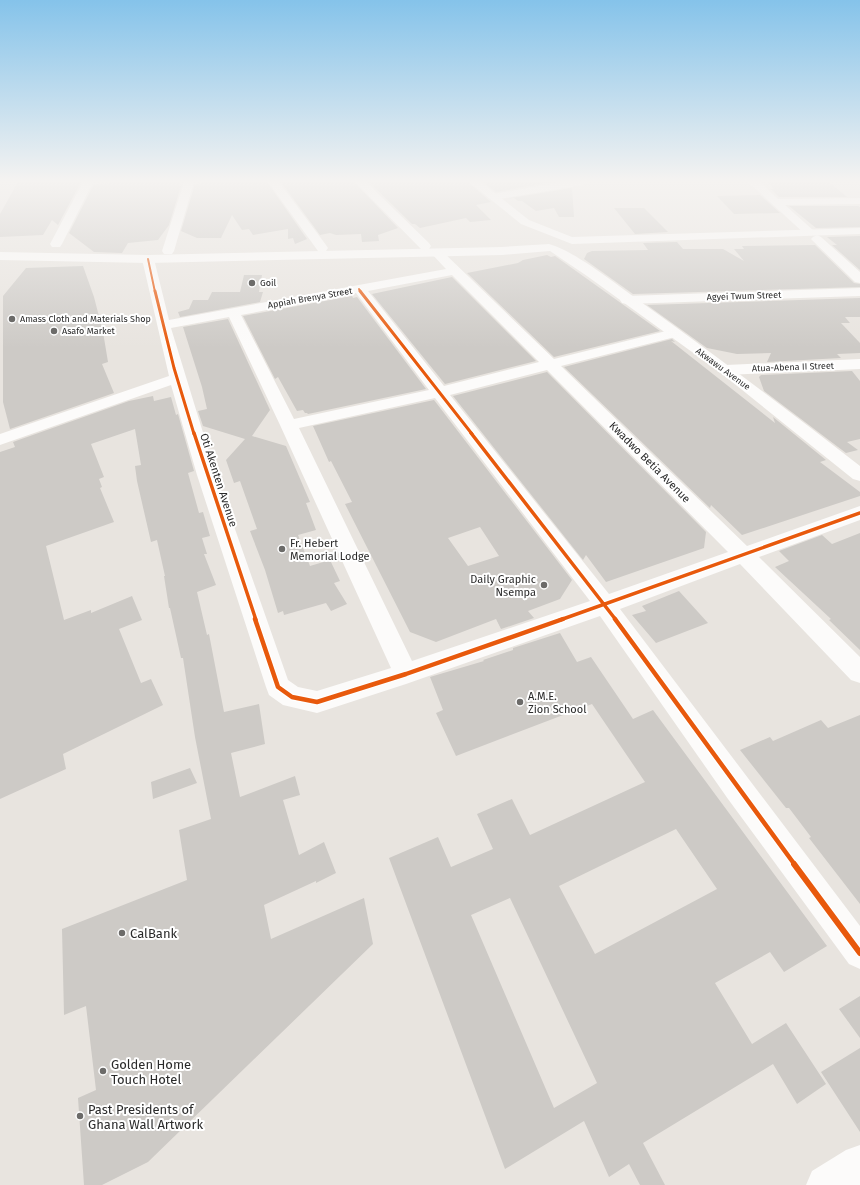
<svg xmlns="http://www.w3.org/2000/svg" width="860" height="1185" viewBox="0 0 860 1185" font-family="'Fira Sans',sans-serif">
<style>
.building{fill:#cdcac6;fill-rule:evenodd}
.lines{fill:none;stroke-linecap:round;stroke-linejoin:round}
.street{fill:#fcfbfa;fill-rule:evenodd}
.secondary{fill:#fcfbfa;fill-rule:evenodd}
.cycleway-far4-casing{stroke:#fff;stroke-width:3.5}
.cycleway-far3-casing{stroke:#fff;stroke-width:4.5}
.cycleway-far2-casing{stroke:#fff;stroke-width:6}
.cycleway-far1-casing{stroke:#fff;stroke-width:7}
.cycleway-casing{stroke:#fff;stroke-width:8}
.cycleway-far4{stroke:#e8590c;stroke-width:2}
.cycleway-far3{stroke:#e8590c;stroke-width:3}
.cycleway-far2{stroke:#e8590c;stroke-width:3.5}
.cycleway-far1{stroke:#e8590c;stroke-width:4.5}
.cycleway{stroke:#e8590c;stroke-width:6}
.poi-dot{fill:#6c6b69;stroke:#fff;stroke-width:1.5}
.labels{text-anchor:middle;stroke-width:4;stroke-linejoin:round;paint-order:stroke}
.far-poi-label{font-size:9px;fill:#2a2a2a;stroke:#fff;text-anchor:start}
.far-street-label{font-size:9px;fill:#2a2a2a;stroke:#fff}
.street-label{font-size:11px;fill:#2a2a2a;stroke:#fff}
.poi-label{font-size:11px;fill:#2a2a2a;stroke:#fff;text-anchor:start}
.near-poi-label{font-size:13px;fill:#2a2a2a;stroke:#fff;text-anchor:start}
</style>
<rect width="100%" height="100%" fill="#e8e4df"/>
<!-- building -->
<path class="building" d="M 18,182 L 81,182 L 58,225 L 52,220 L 43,235 L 0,237 L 0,214 Z
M 125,182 L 180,182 L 179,186 L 181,186 L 169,225 L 158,240 L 128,243 L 122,253 L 94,252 L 69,233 L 94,184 Z
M 207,182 L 267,182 L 307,239 L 295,244 L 293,238 L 288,239 L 288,229 L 253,235 L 249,229 L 242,230 L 232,215 L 221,238 L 197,238 L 181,231 L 195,184 Z
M 281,182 L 354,182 L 398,228 L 378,235 L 379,241 L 362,242 L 361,234 L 336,235 L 330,233 L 320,235 Z
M 369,182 L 468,182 L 491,202 L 476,205 L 491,220 L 470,222 L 466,218 L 420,228 L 415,224 L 412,224 Z
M 484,182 L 550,182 L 496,192 Z
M 768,182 L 829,182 L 847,197 L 779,197 L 771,189 L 774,189 Z
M 572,188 L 574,217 L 559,217 L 554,208 L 536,211 L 522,201 L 518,201 L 514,198 L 505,199 Z
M 760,195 L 780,213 L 734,214 L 717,196 Z
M 789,206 L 858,206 L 860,207 L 860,227 L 816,228 Z
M 614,208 L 644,208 L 668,232 L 635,234 Z
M 860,236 L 860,270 L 832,245 L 837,245 L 827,237 Z
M 677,242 L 683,249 L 723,249 L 744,261 L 734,249 L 744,249 L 742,246 L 815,245 L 854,283 L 860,284 L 860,287 L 633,294 L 584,259 L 587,253 L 592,251 L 648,250 L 643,243 Z
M 547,255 L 551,257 L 555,256 L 660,331 L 554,357 L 467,273 L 518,263 L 523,260 Z
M 83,266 L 94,297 L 103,332 L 108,362 L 102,364 L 114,393 L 10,429 L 3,402 L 3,296 L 26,268 Z
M 244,275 L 262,275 L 259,292 L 263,292 L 260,302 L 180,317 L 178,312 L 189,309 L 193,300 L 208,300 L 212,292 L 240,292 Z
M 452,277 L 536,361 L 445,384 L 372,294 Z
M 352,296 L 353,298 L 357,297 L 426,389 L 308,414 L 307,413 L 305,413 L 303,410 L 297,411 L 278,377 L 275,379 L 243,316 Z
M 860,298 L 860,317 L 845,317 L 850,323 L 841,323 L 860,343 L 860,353 L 837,354 L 841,358 L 767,362 L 771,353 L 737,354 L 707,348 L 647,305 Z
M 228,319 L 270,410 L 252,436 L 286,446 L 310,502 L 306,503 L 316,530 L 298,535 L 310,566 L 330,560 L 340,581 L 334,583 L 347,604 L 331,611 L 326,603 L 284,615 L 283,611 L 278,613 L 265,570 L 250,531 L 257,529 L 240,481 L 234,483 L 226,460 L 245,439 L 203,426 L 198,411 L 207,409 L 202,387 L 183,327 Z
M 672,339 L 675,342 L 671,341 L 775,423 L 773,417 L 826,460 L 820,462 L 860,492 L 860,496 L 742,535 L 711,505 L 710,508 L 564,367 Z
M 852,371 L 860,381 L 860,439 L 847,442 L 858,450 L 846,453 L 764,391 L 759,377 L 761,375 Z
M 547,372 L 706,532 L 704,548 L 606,582 L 586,555 L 583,560 L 453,396 Z
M 153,396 L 154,401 L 171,397 L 176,415 L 178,414 L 194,471 L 188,473 L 199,513 L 203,512 L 210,536 L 202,538 L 207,554 L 204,554 L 216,585 L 197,592 L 207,635 L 209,634 L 224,712 L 259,704 L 265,744 L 231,753 L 240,797 L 295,776 L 300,795 L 283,800 L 299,855 L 324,842 L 336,873 L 316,883 L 316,881 L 264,905 L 271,939 L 364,898 L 373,944 L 148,1162 L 102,1185 L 84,1185 L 78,1098 L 96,1090 L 86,1006 L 64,1015 L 62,929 L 187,880 L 179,830 L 211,819 L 195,737 L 183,658 L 181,658 L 170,608 L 169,608 L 164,576 L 165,576 L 157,540 L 151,542 L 137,481 L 135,466 L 141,465 L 135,429 L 91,444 L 104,477 L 99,479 L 102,487 L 100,488 L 114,522 L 46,546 L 64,620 L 91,610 L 91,613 L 132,596 L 142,620 L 119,629 L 141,683 L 151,679 L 163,705 L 63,754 L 66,769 L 0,799 L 0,452 L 15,447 L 13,442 L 129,401 Z
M 434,400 L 572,580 L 560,599 L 528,611 L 534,618 L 501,629 L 496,619 L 436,642 L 410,632 L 345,504 L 352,502 L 331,461 L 329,462 L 313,426 ZM 480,527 L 499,556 L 468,566 L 448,538 Z
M 860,533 L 860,650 L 829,620 L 831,619 L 775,567 L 789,561 L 779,551 L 822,535 L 832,544 Z
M 679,591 L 708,623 L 656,643 L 632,615 L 646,611 L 642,606 Z
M 560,633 L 577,662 L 591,657 L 633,719 L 653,710 L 827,946 L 784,972 L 770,952 L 715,983 L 752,1044 L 786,1023 L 826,1084 L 797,1104 L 773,1064 L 643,1143 L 665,1185 L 640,1185 L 629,1164 L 609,1177 L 584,1121 L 505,1169 L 389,858 L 438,837 L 451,867 L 493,849 L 477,814 L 512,799 L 530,835 L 645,782 L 592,704 L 456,756 L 436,713 L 443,710 L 430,677 L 484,661 L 483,660 L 513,650 L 513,648 ZM 676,829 L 717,889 L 595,954 L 559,886 ZM 510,898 L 597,1083 L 554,1108 L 471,915 Z
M 860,715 L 860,904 L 809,838 L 811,837 L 789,808 L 786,808 L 740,750 L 770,737 L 773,741 L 821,720 L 828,728 Z
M 190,768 L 197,783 L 153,799 L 151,782 Z
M 860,996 L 860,1038 L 839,1009 Z
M 860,1048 L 860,1132 L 821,1072 Z"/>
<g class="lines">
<!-- street -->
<path class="street" d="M 83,182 L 93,182 L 62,244 L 60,247 L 52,247 L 50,244 Z
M 184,182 L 194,182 L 174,251 L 172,254 L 164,254 L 162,251 Z
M 268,182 L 279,182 L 326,245 L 328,248 L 326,251 L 318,251 Z
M 355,182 L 366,182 L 429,243 L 431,246 L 429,249 L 421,249 Z
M 562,182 L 588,182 L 583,185 L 493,200 L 488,197 L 493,194 Z
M 748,182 L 760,182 L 778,199 L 860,198 L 860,204 L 785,205 L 814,231 L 816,233 L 814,235 L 806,235 Z
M 817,235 L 821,237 L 860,272 L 860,283 L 855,282 L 813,241 L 811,239 L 813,237 Z
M 437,249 L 441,250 L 554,359 L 674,329 L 679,330 L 681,333 L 679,336 L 561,366 L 747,546 L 860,506 L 860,520 L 759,557 L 860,657 L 860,683 L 851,680 L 740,564 L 620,609 L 860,926 L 860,969 L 849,964 L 728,799 L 600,616 L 406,684 L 317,713 L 283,705 L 269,695 L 266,687 L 197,475 L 171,385 L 0,445 L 0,434 L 169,376 L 142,259 L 144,256 L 152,256 L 154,259 L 169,320 L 446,269 L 431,253 L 433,250 ZM 452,275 L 539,362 L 444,386 L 368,291 ZM 356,293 L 429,390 L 294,419 L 241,315 ZM 229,317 L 280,425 L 391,668 L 317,691 L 298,687 L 288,680 L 216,475 L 171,328 ZM 547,370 L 728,552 L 609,594 L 450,395 ZM 435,398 L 590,601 L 412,661 L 299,428 Z
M 860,288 L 860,296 L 627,304 L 622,303 L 620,300 L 622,297 L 627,296 Z
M 860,359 L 860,369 L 726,375 L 721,373 L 718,370 L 721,367 L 726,365 Z
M 860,1145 L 860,1185 L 806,1185 L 812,1171 L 846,1150 Z"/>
<!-- secondary -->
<path class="secondary" d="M 469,182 L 481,182 L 529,220 L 572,237 L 860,228 L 860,234 L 572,244 L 521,224 Z
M 549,244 C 575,251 617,285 641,302 C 715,355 788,410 860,466 L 860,481 L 853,479 L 721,373 L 587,276 L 550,251 L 502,255 L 148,263 L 0,260 L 0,252 L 148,255 L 502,247 Z"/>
<!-- cycleway-far4 casing -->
<g class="cycleway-far4-casing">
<path id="cycleway-far4" d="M 148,259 L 155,292
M 359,289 L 361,292"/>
</g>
<!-- cycleway-far3 casing -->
<g class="cycleway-far3-casing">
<path id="cycleway-far3" d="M 155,291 L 174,368 L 194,434
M 360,291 L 472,434"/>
</g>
<!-- cycleway-far2 casing -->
<g class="cycleway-far2-casing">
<path id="cycleway-far2" d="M 194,433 L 256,620
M 471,433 L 616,620
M 560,620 L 860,513"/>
</g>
<!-- cycleway-far1 casing -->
<g class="cycleway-far1-casing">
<path id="cycleway-far1" d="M 255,619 L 278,687 L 292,697 L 317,702 L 406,674 L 563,619
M 615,619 L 795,865"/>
</g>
<!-- cycleway casing -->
<g class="cycleway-casing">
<path id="cycleway" d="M 794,864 L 860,953"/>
</g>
<!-- cycleway-far4 -->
<use href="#cycleway-far4" class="cycleway-far4"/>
<!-- cycleway-far3 -->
<use href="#cycleway-far3" class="cycleway-far3"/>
<!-- cycleway-far2 -->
<use href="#cycleway-far2" class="cycleway-far2"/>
<!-- cycleway-far1 -->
<use href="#cycleway-far1" class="cycleway-far1"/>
<!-- cycleway -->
<use href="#cycleway" class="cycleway"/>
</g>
<!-- sky -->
<linearGradient id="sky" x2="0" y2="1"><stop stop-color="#85c3ea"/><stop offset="0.52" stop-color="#f5f3f1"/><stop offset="1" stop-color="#f5f3f1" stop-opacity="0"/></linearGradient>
<rect width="860" height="348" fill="url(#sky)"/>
<!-- markers -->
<g class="poi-dot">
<circle cx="252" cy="283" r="4"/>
<circle cx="12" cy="319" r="4"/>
<circle cx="54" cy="331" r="4"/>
<circle cx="282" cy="549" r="4"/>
<circle cx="544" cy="585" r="4"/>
<circle cx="520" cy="702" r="4"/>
<circle cx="122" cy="933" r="4"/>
<circle cx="103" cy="1071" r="4"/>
<circle cx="80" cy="1116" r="4"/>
</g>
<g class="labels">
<!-- far-poi labels -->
<g class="far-poi-label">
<text x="260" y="286">Goil</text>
<text x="20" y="322">Amass Cloth and Materials Shop</text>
<text x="62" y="334">Asafo Market</text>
</g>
<!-- far-street labels -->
<g class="far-street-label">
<text transform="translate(744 296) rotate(-2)" y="3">Agyei Twum Street</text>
<text transform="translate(310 298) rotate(-10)" y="3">Appiah Brenya Street</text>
<text transform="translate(793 367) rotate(-2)" y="3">Atua-Abena II Street</text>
<text transform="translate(723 369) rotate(36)" y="3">Akwawu Avenue</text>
</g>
<!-- street labels -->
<g class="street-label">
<text transform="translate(650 462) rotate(45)" y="4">Kwadwo Betia Avenue</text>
<text transform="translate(219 480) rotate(72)" y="4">Oti Akenten Avenue</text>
</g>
<!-- poi labels -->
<g class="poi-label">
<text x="290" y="547">Fr. Hebert<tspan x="290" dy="13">Memorial Lodge</tspan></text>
<text x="536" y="583" text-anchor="end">Daily Graphic<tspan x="536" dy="13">Nsempa</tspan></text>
<text x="528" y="700">A.M.E.<tspan x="528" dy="13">Zion School</tspan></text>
</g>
<!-- near-poi labels -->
<g class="near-poi-label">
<text x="130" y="938">CalBank</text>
<text x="111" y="1069">Golden Home<tspan x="111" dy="15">Touch Hotel</tspan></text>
<text x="88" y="1114">Past Presidents of<tspan x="88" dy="15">Ghana Wall Artwork</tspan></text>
</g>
</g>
</svg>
